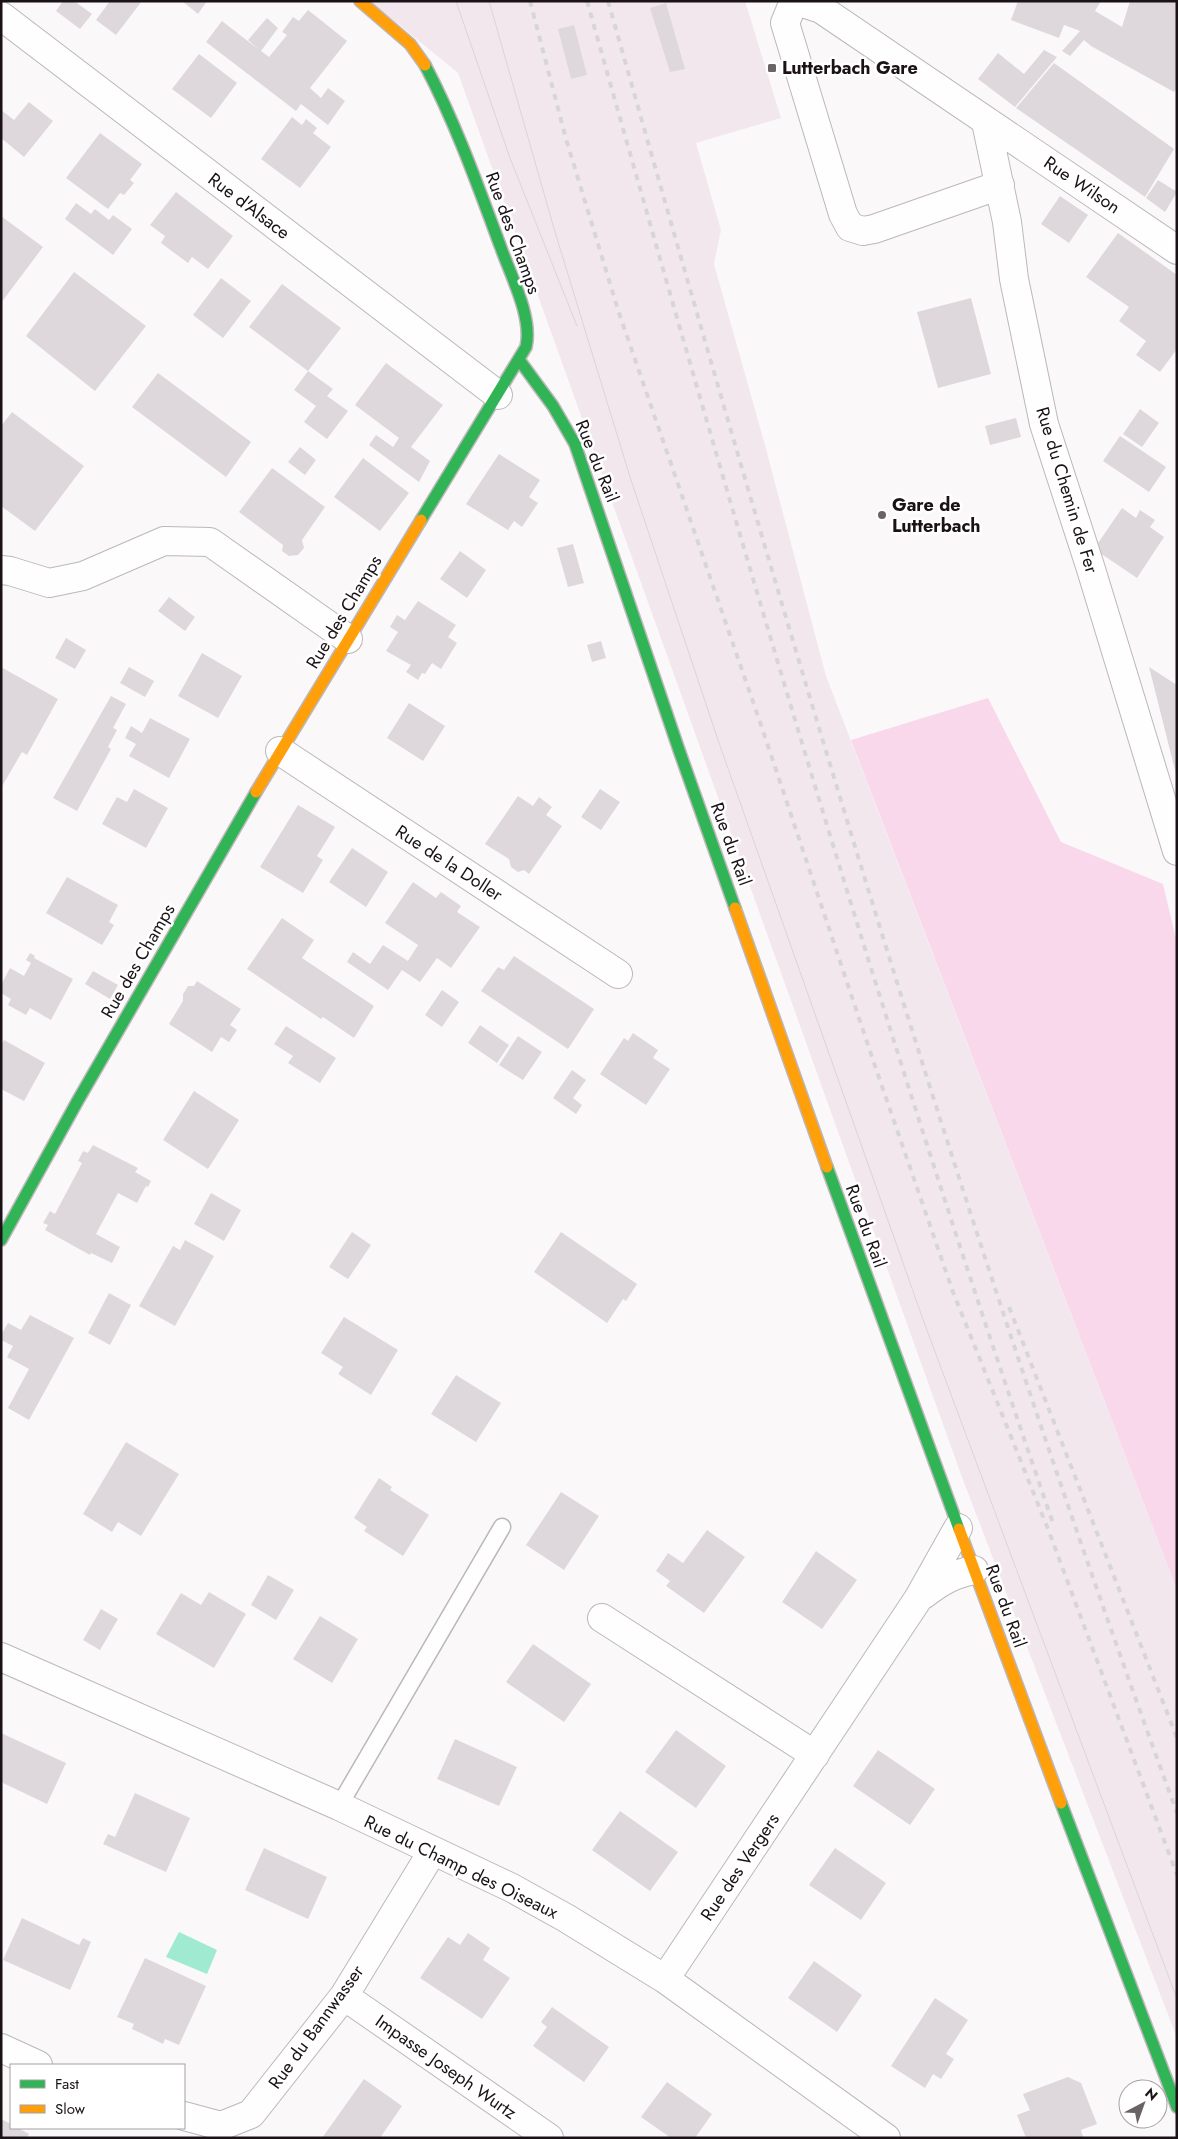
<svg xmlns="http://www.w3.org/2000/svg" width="1178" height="2139" viewBox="0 0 1178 2139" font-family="Jost,sans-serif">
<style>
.built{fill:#f3e7ee}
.green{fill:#fad8eb}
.water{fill:#a0ead1}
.building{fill:#ded8dc}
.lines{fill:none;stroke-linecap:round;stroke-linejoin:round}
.lane-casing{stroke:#bcb7ba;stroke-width:19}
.street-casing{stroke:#bcb7ba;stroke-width:30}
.fast-casing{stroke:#bcb7ba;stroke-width:14}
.slow-casing{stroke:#bcb7ba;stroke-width:14}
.lane{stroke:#fefefe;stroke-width:16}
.street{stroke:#fefefe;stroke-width:28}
.fast{stroke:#30b455;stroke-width:11}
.slow{stroke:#ff9f0a;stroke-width:11}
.tram{stroke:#d7d6d7;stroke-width:1}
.rail{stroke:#d7d6d7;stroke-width:4;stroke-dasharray:6 6;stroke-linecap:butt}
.poi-dot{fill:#696266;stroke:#fff;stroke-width:2}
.labels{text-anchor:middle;stroke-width:5;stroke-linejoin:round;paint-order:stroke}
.poi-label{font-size:18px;font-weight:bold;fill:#1a1216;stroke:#fff;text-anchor:start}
.street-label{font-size:18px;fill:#1a1216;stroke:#fff}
</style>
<rect width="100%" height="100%" fill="#fbf8fa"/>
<!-- built -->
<path class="built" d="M 370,1 L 745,1 L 781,118 L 696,143 L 721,230 L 714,264 L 765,445 L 826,676 L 1177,1590 L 1177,2038 L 963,1480 L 458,73 Z"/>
<!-- green -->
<path class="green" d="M 988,698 L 1061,842 L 1163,884 L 1177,943 L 1177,1590 L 851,740 Z"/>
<!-- water -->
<path class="water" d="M 179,1932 L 217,1950 L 207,1974 L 166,1957 Z"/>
<!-- building -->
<path class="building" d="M 63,1 L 74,1 L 92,14 L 80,29 L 56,11 Z
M 110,1 L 142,1 L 116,35 L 96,20 Z
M 182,1 L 207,1 L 198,14 Z
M 1018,1 L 1101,1 L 1095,11 L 1122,27 L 1130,1 L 1177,1 L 1177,88 L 1174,92 L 1091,46 L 1084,40 L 1070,56 L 1062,51 L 1080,31 L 1064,25 L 1059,38 L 1011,20 Z
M 666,3 L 685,69 L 670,72 L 650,8 Z
M 308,10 L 347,41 L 310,88 L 321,98 L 328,88 L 345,101 L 328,125 L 301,104 L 296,111 L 206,42 L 222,21 L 258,49 L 248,40 L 267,18 L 278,28 L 261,51 L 269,57 L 287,35 L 282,32 L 293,17 L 299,21 Z
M 574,25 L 587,75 L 571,79 L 558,29 Z
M 1044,50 L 1057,57 L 1015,107 L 978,79 L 998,53 L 1024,74 Z
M 199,54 L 237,83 L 211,118 L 172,89 Z
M 1054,63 L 1174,149 L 1145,197 L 1016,108 Z
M 29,102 L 53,121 L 24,157 L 1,138 L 1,110 L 14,120 Z
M 292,117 L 302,125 L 306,119 L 317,128 L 313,133 L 331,147 L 300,188 L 261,159 Z
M 100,133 L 142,164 L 130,180 L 134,183 L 124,195 L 120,193 L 108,209 L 66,178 Z
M 1158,180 L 1177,192 L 1165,212 L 1146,198 Z
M 176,192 L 233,236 L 208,269 L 192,257 L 188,263 L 161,243 L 165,236 L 150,225 Z
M 1060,196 L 1088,215 L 1069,243 L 1041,224 Z
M 76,203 L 91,214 L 95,209 L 109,220 L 113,215 L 132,229 L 113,255 L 65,219 Z
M 1,216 L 43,247 L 1,303 Z
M 1118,233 L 1177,275 L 1177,349 L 1160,372 L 1136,355 L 1146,341 L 1119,321 L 1129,307 L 1086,277 Z
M 74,272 L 146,326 L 95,391 L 26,336 Z
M 221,278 L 251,301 L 223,338 L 193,315 Z
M 282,284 L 341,328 L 308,371 L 249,327 Z
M 971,298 L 991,374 L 938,388 L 917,312 Z
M 386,363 L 443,405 L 411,447 L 430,461 L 419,482 L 369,445 L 376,435 L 393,447 L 399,438 L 355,405 Z
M 308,371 L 333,389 L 327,396 L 348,411 L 327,439 L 304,422 L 316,406 L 294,390 Z
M 158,373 L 251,442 L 226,477 L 132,407 Z
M 1140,409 L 1159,423 L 1142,447 L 1123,434 Z
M 12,412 L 84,466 L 35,531 L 1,506 L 1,426 Z
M 1016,418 L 1021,437 L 990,445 L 985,426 Z
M 1120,436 L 1166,467 L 1149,492 L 1103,461 Z
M 300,447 L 316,460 L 305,475 L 288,462 Z
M 499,454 L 540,480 L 529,497 L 538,503 L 522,527 L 514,521 L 508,530 L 466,504 Z
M 363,458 L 409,493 L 380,531 L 334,497 Z
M 272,468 L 325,507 L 302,540 L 304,548 L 298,555 L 289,556 L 282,551 L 283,545 L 239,512 Z
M 1122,508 L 1136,518 L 1140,510 L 1155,520 L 1150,527 L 1164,537 L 1137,578 L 1094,549 Z
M 573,544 L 584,583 L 568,587 L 557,548 Z
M 460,551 L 486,570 L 467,598 L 440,579 Z
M 169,597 L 195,617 L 185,631 L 158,611 Z
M 418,601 L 456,625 L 448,637 L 457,643 L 441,669 L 432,663 L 425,674 L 422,673 L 418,680 L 406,672 L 411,665 L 386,651 L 398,632 L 390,627 L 397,615 L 405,620 Z
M 66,638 L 86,650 L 75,669 L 55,658 Z
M 601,641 L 606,658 L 592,662 L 587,645 Z
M 202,653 L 242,676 L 218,718 L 178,696 Z
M 1,667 L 58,699 L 27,755 L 22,752 L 1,788 Z
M 129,667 L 154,681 L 145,697 L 120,683 Z
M 1149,667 L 1177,685 L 1177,774 L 1176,774 Z
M 111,696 L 126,704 L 113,728 L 117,730 L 108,747 L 111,749 L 77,811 L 53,798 Z
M 409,703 L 445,726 L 423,761 L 387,738 Z
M 150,718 L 190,739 L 169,778 L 129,756 L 136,744 L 125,738 L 131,726 L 142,733 Z
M 134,789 L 168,808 L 146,848 L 102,824 L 117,797 L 127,802 Z
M 600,789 L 620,802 L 601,830 L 581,817 Z
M 518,796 L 533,806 L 539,797 L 552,807 L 546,815 L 562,826 L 529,874 L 524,870 L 518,872 L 511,867 L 509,859 L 485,844 Z
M 298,805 L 335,827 L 317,856 L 323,860 L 303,893 L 260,867 Z
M 352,848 L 388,872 L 366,907 L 329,882 Z
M 67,877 L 118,905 L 109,922 L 114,925 L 102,945 L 46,913 Z
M 413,882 L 436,898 L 441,892 L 461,906 L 457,912 L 480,927 L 451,968 L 437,958 L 420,982 L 402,970 L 388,990 L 347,962 L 353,952 L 370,964 L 383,945 L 408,961 L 418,945 L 385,923 Z
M 282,918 L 314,940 L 302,958 L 374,1006 L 354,1038 L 323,1017 L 321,1019 L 247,969 Z
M 30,953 L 35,956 L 34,958 L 73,979 L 51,1020 L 30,1008 L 26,1015 L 8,1005 L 11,999 L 1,993 L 1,985 L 10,968 L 24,976 L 31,963 L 26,960 Z
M 514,956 L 594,1009 L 568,1049 L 481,991 L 498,967 L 504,970 Z
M 93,971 L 118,985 L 110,999 L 85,984 Z
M 197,981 L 241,1009 L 230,1025 L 237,1030 L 229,1042 L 221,1037 L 212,1052 L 169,1024 L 183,1001 L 183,994 L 188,986 L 194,986 Z
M 442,990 L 459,1002 L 442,1027 L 425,1015 Z
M 480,1025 L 509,1045 L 497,1063 L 468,1043 Z
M 286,1026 L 336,1058 L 320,1083 L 288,1063 L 293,1056 L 274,1044 Z
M 633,1033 L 658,1050 L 653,1058 L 670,1069 L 646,1105 L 600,1074 L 624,1038 L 628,1041 Z
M 518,1036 L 542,1052 L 523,1080 L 499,1065 Z
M 4,1040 L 45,1063 L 24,1101 L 1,1089 L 1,1045 Z
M 572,1070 L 586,1080 L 573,1098 L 582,1105 L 576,1114 L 553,1098 Z
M 194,1091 L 239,1120 L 208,1169 L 163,1140 Z
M 93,1145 L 138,1168 L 135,1172 L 151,1181 L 148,1187 L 146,1186 L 137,1203 L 118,1193 L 96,1234 L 120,1247 L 112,1263 L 91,1253 L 90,1255 L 45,1230 L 48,1225 L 43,1223 L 50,1211 L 55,1214 L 82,1163 L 78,1161 L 83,1151 L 88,1153 Z
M 211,1193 L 241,1210 L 224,1241 L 194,1224 Z
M 352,1232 L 371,1245 L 348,1279 L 329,1267 Z
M 561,1232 L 637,1284 L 626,1301 L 623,1299 L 607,1323 L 534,1272 Z
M 185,1240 L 214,1256 L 175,1326 L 139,1306 L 173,1246 L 180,1250 Z
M 109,1293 L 131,1305 L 110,1345 L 88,1333 Z
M 30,1315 L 74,1338 L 29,1420 L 8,1408 L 29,1369 L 7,1357 L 13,1346 L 1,1340 L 1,1335 L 8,1323 L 21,1330 Z
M 344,1317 L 398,1350 L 371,1395 L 338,1374 L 343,1367 L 321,1353 Z
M 456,1375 L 501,1403 L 476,1442 L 431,1414 Z
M 126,1442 L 179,1474 L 141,1536 L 118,1522 L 112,1532 L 83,1514 Z
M 379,1478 L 392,1487 L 390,1490 L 429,1515 L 403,1556 L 364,1531 L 367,1527 L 354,1518 Z
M 561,1492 L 599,1516 L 564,1570 L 526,1545 Z
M 707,1530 L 745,1557 L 704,1613 L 666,1586 L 670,1581 L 656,1571 L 668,1553 L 683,1563 Z
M 816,1551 L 857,1580 L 822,1629 L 782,1602 Z
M 268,1575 L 294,1590 L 276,1620 L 251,1605 Z
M 209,1592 L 246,1614 L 214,1668 L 156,1634 L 181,1593 L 201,1605 Z
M 101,1609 L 118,1619 L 100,1650 L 83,1640 Z
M 320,1616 L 358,1639 L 332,1683 L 293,1659 Z
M 533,1644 L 591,1684 L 564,1722 L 506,1682 Z
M 676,1730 L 726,1766 L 696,1808 L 645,1772 Z
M 1,1733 L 66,1763 L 47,1804 L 1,1782 Z
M 455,1739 L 517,1767 L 499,1806 L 437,1779 Z
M 878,1750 L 935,1789 L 910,1825 L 853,1786 Z
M 135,1793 L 190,1818 L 166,1872 L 103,1844 L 108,1834 L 115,1837 Z
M 620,1811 L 678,1852 L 650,1891 L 592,1850 Z
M 264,1848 L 327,1877 L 308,1919 L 245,1890 Z
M 835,1848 L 886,1883 L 861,1920 L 809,1885 Z
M 22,1918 L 79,1945 L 83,1938 L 91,1942 L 70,1990 L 3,1960 Z
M 468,1933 L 490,1948 L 483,1960 L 510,1978 L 482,2019 L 420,1978 L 448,1937 L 460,1945 Z
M 145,1958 L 206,1986 L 179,2045 L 165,2039 L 163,2044 L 147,2036 L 132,2029 L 134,2024 L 117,2017 Z
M 814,1961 L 862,1995 L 837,2032 L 788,1998 Z
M 935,1998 L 968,2020 L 946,2054 L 954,2059 L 941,2079 L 933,2074 L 925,2088 L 891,2066 Z
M 552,2007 L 609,2047 L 584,2082 L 533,2046 L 547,2027 L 541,2022 Z
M 1068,2077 L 1081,2083 L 1097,2124 L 1081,2130 L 1083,2137 L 1081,2138 L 1026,2138 L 1017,2115 L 1030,2110 L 1023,2094 Z
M 364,2079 L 402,2106 L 380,2138 L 322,2138 Z
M 667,2082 L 712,2114 L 695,2138 L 671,2138 L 641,2117 Z
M 1,2119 L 11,2124 L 11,2128 L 18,2128 L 29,2134 L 27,2138 L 1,2138 Z"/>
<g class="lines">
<!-- lane casing -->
<g class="lane-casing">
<path id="lane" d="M 339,1806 L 502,1527"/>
</g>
<!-- street casing -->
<g class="street-casing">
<path id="street" d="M 794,1 L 785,23 L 843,214 L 850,227 L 863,231 L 874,229 L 1000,185
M 797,1 L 821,9 L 1177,250
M 1,16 L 498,395
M 986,122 L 1007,222 L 1014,279 L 1044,424 L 1090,566 L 1177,851
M 1,570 L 10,571 L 49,583 L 83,576 L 164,541 L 210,542 L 348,639
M 280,751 L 618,974
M 923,1595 C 940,1582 953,1574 974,1570
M 602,1618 L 815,1755
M 1,1657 L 339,1806 L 512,1888 L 566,1918 L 665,1979 L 886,2138
M 665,1979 L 918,1599 L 958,1528
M 344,1996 L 549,2138
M 1,2048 L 38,2065
M 184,2116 L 221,2126 L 251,2114 L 344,1996 L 432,1852"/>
</g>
<!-- fast casing -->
<g class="fast-casing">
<path id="fast" d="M 520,361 L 553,406 L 575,444 L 679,750 L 735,908
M 421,520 L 526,347 C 533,318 511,276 501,248 C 478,186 456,124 425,65
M 827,1167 L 959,1529
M 1,1240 L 77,1102 L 256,792
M 1061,1803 L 1177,2107"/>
</g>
<!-- slow casing -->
<g class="slow-casing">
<path id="slow" d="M 360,1 L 410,44 L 425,65
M 256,792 L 421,520
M 735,908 L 827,1167
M 959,1529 L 1061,1803"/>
</g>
<!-- lane -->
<use href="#lane" class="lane"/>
<!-- street -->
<use href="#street" class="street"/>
<!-- fast -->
<use href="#fast" class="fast"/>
<!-- slow -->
<use href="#slow" class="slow"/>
<!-- tram -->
<path class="tram" d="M 456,1 L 510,158 L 577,326
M 489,1 L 555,232 L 630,477 L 718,740 L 925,1325 L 1177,1999"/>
<!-- rail -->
<path class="rail" d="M 530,1 L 566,139 L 619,313 L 762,728 L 875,1066 L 953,1292 L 1048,1529 L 1177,1875
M 587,1 C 731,513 880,1023 1054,1526
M 608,1 C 780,610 959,1218 1177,1813
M 1009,1307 L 1177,1738"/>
</g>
<!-- markers -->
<g class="poi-dot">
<rect x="767" y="63" width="10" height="10" rx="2.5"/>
<circle cx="882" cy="515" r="5"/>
</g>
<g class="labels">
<!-- poi labels -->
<g class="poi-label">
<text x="782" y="74">Lutterbach Gare</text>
<text x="892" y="511">Gare de<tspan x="892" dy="21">Lutterbach</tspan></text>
</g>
<!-- street labels -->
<g class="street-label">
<text transform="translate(1082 185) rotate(34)" y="6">Rue Wilson</text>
<text transform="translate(249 206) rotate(37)" y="6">Rue d'Alsace</text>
<text transform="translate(513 233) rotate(70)" y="6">Rue des Champs</text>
<text transform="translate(597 461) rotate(68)" y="6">Rue du Rail</text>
<text transform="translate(1067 490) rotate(73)" y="6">Rue du Chemin de Fer</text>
<text transform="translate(344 612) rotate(-59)" y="6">Rue des Champs</text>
<text transform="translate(731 844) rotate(70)" y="6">Rue du Rail</text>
<text transform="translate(449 863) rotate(33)" y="6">Rue de la Doller</text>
<text transform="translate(138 961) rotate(-60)" y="6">Rue des Champs</text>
<text transform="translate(866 1226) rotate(70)" y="6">Rue du Rail</text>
<text transform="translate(1006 1606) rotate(70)" y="6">Rue du Rail</text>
<text transform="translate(461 1867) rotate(26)" y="6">Rue du Champ des Oiseaux</text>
<text transform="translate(740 1867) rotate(-56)" y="6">Rue des Vergers</text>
<text transform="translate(316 2027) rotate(-54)" y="6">Rue du Bannwasser</text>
<text transform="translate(446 2067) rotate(35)" y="6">Impasse Joseph Wurtz</text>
</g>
</g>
<!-- border -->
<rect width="1178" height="2139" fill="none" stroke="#1a1216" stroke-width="5"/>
<!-- legend -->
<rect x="10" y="2064" width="175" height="65" fill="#ffffff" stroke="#a3a0a2"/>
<rect x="20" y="2080" width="25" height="8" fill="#30b455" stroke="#a3a0a2"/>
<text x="55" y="2089" font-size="15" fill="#1a1216">Fast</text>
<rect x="20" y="2105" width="25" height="8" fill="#ff9f0a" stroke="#a3a0a2"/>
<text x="55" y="2114" font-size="15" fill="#1a1216">Slow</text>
<!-- north arrow -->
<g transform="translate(1143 2104) rotate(41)"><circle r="24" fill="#ffffff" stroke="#a3a0a2"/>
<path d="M0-4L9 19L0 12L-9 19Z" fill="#696266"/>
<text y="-8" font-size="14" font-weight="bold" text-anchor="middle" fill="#1a1216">N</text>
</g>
</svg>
